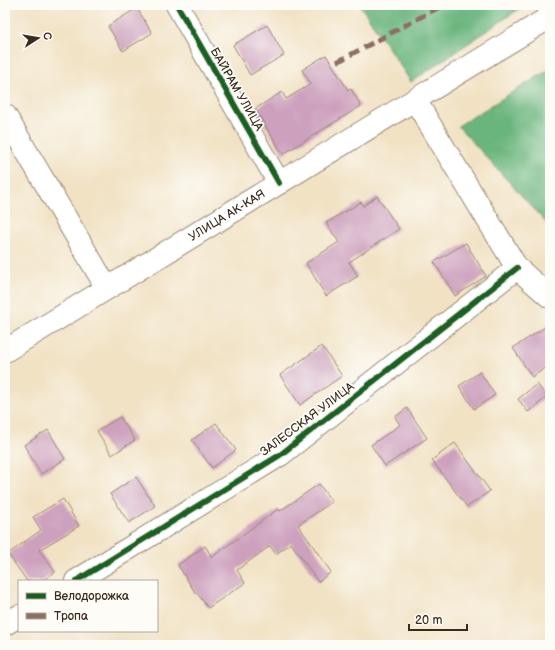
<svg xmlns="http://www.w3.org/2000/svg" width="555" height="650" viewBox="0 0 555 650" font-family="'Balsamiq Sans',sans-serif">
<style>
.forest{fill:#6ab57d;stroke:#52704e}
.building{fill:#cda1be}
.lines{fill:none;stroke-linecap:round;stroke-linejoin:round}
.minor-casing{stroke:#968671;stroke-width:24}
.major-casing{stroke:#968671;stroke-width:24}
.minor{stroke:#fff;stroke-width:22}
.major{stroke:#fff;stroke-width:22}
.quiet{stroke:#8d6e63;stroke-width:5;stroke-dasharray:10 5;stroke-linecap:butt}
.cycleway-casing{stroke:#fdfcf7;stroke-width:8}
.cycleway{stroke:#1b5e20;stroke-width:6}
.labels{text-anchor:middle;stroke-width:3.5;stroke-linejoin:round;paint-order:stroke}
.street-label{font-size:12px;fill:#3b2a1e;stroke:#fdfcf7}
</style>
<rect width="100%" height="100%" fill="#fdfcf7"/>
<filter id="ink" filterUnits="userSpaceOnUse"><feTurbulence type="fractalNoise" baseFrequency=".025" numOctaves="2"/><feDisplacementMap in="SourceGraphic" scale="8" xChannelSelector="R" yChannelSelector="G"/><feConvolveMatrix kernelMatrix="1 2 1 2 8 2 1 2 1" color-interpolation-filters="sRGB"/></filter>
<filter id="wash" filterUnits="userSpaceOnUse"><feTurbulence type="fractalNoise" baseFrequency=".012" numOctaves="4" result="noise"/><feDisplacementMap in="SourceGraphic" scale="16" xChannelSelector="R" yChannelSelector="G"/><feGaussianBlur stdDeviation="0.9" result="paint"/><feColorMatrix in="noise" values="0 0 0 0 0 0 0 0 0 0 0 0 0 0 0 0 0 1.4 0 .05"/><feComposite in="paint" operator="in"/></filter>
<g filter="url(#wash)">
<rect width="100%" height="100%" fill="#f1e2c4"/>
<!-- forest -->
<path class="forest" d="M 360,5 L 525,5 L 411,82 Z
M 550,69 L 550,227 L 458,126 Z"/>
<g id="blocks">
<!-- building -->
<path class="building" d="M 137,8 L 152,33 L 123,51 L 108,26 Z
M 267,25 L 284,55 L 250,75 L 233,45 Z
M 326,55 L 348,90 L 351,89 L 361,106 L 283,154 L 255,109 L 282,92 L 286,99 L 311,84 L 302,70 Z
M 377,196 L 399,229 L 349,262 L 358,276 L 326,296 L 306,263 L 339,242 L 326,223 L 361,202 L 363,206 Z
M 466,243 L 486,276 L 455,296 L 434,262 Z
M 550,324 L 550,365 L 532,377 L 513,348 Z
M 322,346 L 342,376 L 300,405 L 280,375 Z
M 480,372 L 495,395 L 474,409 L 459,386 Z
M 537,384 L 547,397 L 528,412 L 518,399 Z
M 407,408 L 427,438 L 385,466 L 371,445 L 400,425 L 395,417 Z
M 120,417 L 135,440 L 112,455 L 97,431 Z
M 216,423 L 236,450 L 212,468 L 192,440 Z
M 48,430 L 65,459 L 41,474 L 24,445 Z
M 455,443 L 490,491 L 467,507 L 432,460 Z
M 136,477 L 155,506 L 129,523 L 110,494 Z
M 319,484 L 332,502 L 298,525 L 331,572 L 318,582 L 291,543 L 276,554 L 270,546 L 237,570 L 245,583 L 208,608 L 197,593 L 196,594 L 178,565 L 205,546 L 212,557 L 278,509 L 280,511 Z
M 63,499 L 79,526 L 39,550 L 55,572 L 42,581 L 27,581 L 8,554 L 41,530 L 33,517 Z"/>
</g>
</g>
<g filter="url(#ink)">
<use href="#blocks" fill-opacity="0" stroke="#968671" stroke-width="1"/>
<g class="lines">
<!-- minor casing -->
<g class="minor-casing">
<path id="minor" d="M 177,5 L 279,183
M 415,100 L 517,268 L 550,297
M 5,115 L 107,288
M 76,581 L 280,455 L 517,268
M 5,624 L 19,616"/>
</g>
<!-- major casing -->
<g class="major-casing">
<g id="major">
<path id="s1" d="M 5,351 L 550,17"/>
</g>
</g>
<!-- minor -->
<use href="#minor" class="minor"/>
<!-- major -->
<use href="#major" class="major"/>
<!-- quiet -->
<path class="quiet" d="M 337,62 L 443,5"/>
<!-- cycleway casing -->
<g class="cycleway-casing">
<path id="cycleway" d="M 177,5 L 279,183
M 76,581 L 280,455 L 517,268"/>
</g>
<!-- cycleway -->
<use href="#cycleway" class="cycleway"/>
</g>
</g>
<g class="labels">
<!-- street labels -->
<g class="street-label">
<text transform="translate(237 89) rotate(60)" y="4">БАЙРАМ УЛИЦА</text>
<text dy="4" stroke="none"><textPath href="#s1" startOffset="260">УЛИЦА АК-КАЯ</textPath></text>
<text transform="translate(307 419) rotate(-37)" y="4">ЗАЛЕССКАЯ УЛИЦА</text>
</g>
</g>
<!-- margin -->
<rect width="555" height="650" fill="none" stroke="#fdfcf7" stroke-width="20"/>
<!-- legend -->
<rect x="18" y="580" width="140" height="52" fill="#fdfcf7" stroke="#afa8a0"/>
<rect x="26" y="593" width="20" height="6" fill="#1b5e20" stroke="#afa8a0"/>
<text x="54" y="600" font-size="12" fill="#3b2a1e">Велодорожка</text>
<rect x="26" y="613" width="20" height="6" fill="#8d6e63" stroke="#afa8a0"/>
<text x="54" y="620" font-size="12" fill="#3b2a1e">Тропа</text>
<!-- north arrow -->
<g transform="translate(38 38) rotate(78)" stroke="#fdfcf7" stroke-width="3" paint-order="stroke">
<path d="M0-3L7 15L0 10L-7 15Z" fill="#3b2a1e"/>
<text y="-6" font-size="11" font-weight="bold" text-anchor="middle" fill="#3b2a1e">С</text>
</g>
<!-- scale -->
<path d="M409 624v6h58v-6" fill="none" stroke="#3b2a1e" stroke-width="2"/>
<text x="415" y="624" font-size="12" fill="#3b2a1e" stroke="#fdfcf7" stroke-width="3" paint-order="stroke">20 m</text>
</svg>
